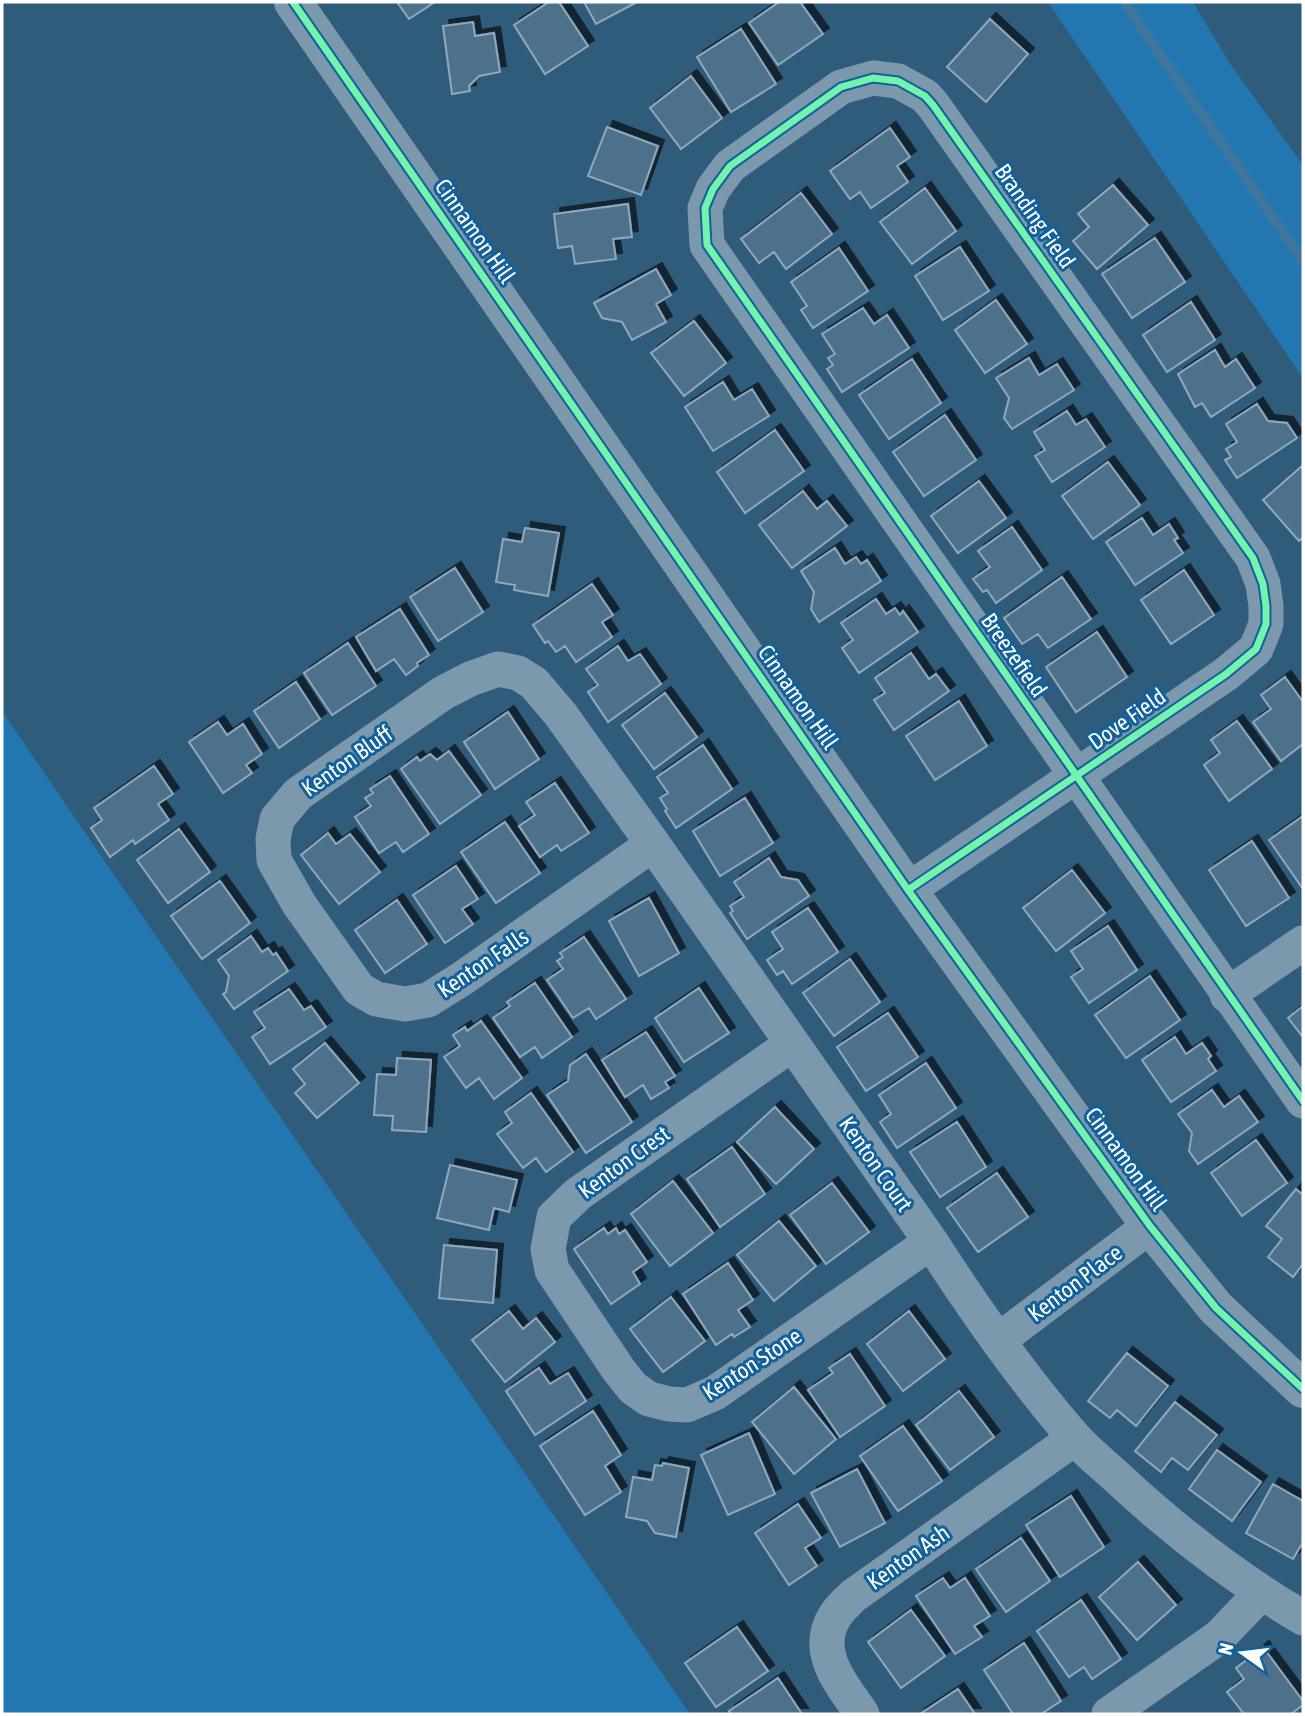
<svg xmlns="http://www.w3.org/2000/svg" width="1305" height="1716" viewBox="0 0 1305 1716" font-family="'Asap Condensed',sans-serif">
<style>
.green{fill:#2277b1}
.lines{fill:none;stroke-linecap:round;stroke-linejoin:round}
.stream{stroke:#3f769e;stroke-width:10}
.building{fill:#4e718a;stroke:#90a8bb;stroke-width:2;filter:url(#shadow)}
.minor{stroke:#7b98ad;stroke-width:35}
.tertiary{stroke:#7b98ad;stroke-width:38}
.cycleway-casing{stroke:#11619b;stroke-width:11}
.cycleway{stroke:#73f3ae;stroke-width:7}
.labels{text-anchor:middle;stroke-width:6;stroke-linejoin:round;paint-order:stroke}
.street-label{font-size:23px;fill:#fff;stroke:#11619b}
</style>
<defs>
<filter id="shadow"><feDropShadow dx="6" dy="-6" stdDeviation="0" flood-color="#0009"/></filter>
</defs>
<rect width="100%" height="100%" fill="#305c7c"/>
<!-- green -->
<path class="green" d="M 1048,2 L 1193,2 L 1230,64 L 1303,165 L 1303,378 Z
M 2,711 L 64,802 L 690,1714 L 2,1714 Z"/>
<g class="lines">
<!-- stream -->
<path class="stream" d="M 1124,2 L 1303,261"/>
</g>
<!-- building -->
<path class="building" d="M 397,2 L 435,2 L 409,19 Z
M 549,2 L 559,2 L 588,46 L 545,74 L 514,25 Z
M 584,2 L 637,2 L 596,24 Z
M 779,2 L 800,2 L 823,34 L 778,65 L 749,23 Z
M 990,19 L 1028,54 L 986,102 L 947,67 Z
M 473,22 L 475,36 L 494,33 L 500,72 L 479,76 L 469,86 L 470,91 L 452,94 L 443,26 Z
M 741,29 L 776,84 L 731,112 L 697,57 Z
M 691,76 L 722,118 L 681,149 L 650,108 Z
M 607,127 L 658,146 L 641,195 L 588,176 Z
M 890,128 L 910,157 L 897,166 L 908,182 L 871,208 L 860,192 L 850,199 L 830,171 Z
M 1113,185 L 1148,225 L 1097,269 L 1073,241 L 1089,227 L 1078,214 Z
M 925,188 L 956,231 L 912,264 L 880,222 Z
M 801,193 L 832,234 L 786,269 L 774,252 L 759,263 L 741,239 Z
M 628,204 L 632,237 L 613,239 L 616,259 L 575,264 L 572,246 L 558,248 L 554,214 Z
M 1155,238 L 1185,282 L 1132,318 L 1102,274 Z
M 960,247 L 989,291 L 943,320 L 915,276 Z
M 839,248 L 868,291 L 813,328 L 801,310 L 807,306 L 791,282 Z
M 656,269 L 671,295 L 656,304 L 666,322 L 632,340 L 622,322 L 602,318 L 594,303 Z
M 996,300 L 1027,344 L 985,373 L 955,330 Z
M 1191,302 L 1215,340 L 1167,372 L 1143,335 Z
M 863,308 L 874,324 L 887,315 L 909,348 L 842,392 L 827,369 L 833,365 L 828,358 L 835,354 L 822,334 Z
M 694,321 L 726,363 L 684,396 L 651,353 Z
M 1215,350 L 1225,367 L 1236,359 L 1255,388 L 1211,417 L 1202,403 L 1195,407 L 1178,374 Z
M 1029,358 L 1039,375 L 1057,364 L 1074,390 L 1012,429 L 1004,418 L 1009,398 L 996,378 Z
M 912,359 L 941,403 L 889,439 L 859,395 Z
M 723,382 L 734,400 L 752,389 L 769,416 L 713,451 L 685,407 Z
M 1257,404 L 1268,421 L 1287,423 L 1297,438 L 1237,478 L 1225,460 L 1231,457 L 1226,449 L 1237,442 L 1226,424 Z
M 1067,411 L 1076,425 L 1086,419 L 1105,447 L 1052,482 L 1035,456 L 1045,450 L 1034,432 Z
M 945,415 L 976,460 L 924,496 L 893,452 Z
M 775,430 L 804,471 L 745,513 L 717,472 Z
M 1108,462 L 1140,505 L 1093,539 L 1062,496 Z
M 1303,465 L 1303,537 L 1299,541 L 1263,500 Z
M 979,481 L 1006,518 L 958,553 L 931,516 Z
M 803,491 L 817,509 L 827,501 L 847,526 L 792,568 L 759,525 Z
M 1142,518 L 1153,535 L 1169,524 L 1178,538 L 1174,540 L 1183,553 L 1135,585 L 1106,542 Z
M 1012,527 L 1042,570 L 996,603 L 987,590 L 983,592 L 973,579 L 990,567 L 978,551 Z
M 525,528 L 559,533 L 548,596 L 514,590 L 515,585 L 496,582 L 503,539 L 522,542 Z
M 835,548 L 845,564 L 856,557 L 861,564 L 867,560 L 881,581 L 819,622 L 811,609 L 814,592 L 801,571 Z
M 455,568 L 483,612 L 438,641 L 410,597 Z
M 1184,570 L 1214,615 L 1171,644 L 1141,600 Z
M 1062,577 L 1091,619 L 1048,648 L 1038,634 L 1022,644 L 1004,618 Z
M 592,584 L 613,615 L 602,622 L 612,637 L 576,662 L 565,646 L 556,652 L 548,641 L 545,643 L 533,625 Z
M 876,599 L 886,614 L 895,608 L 900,615 L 903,611 L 918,632 L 859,673 L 842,648 L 853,640 L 841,623 Z
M 400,609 L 429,655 L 417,663 L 418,666 L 406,675 L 394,659 L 376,671 L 356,637 Z
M 1097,632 L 1127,677 L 1076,712 L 1046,667 Z
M 348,643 L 376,686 L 332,715 L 304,673 Z
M 618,646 L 628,661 L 640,654 L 661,684 L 608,722 L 588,692 L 598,685 L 586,669 Z
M 911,653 L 929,679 L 936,674 L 949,691 L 894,730 L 874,700 L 885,693 L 875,678 Z
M 1285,677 L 1303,702 L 1303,744 L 1281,761 L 1253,722 L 1271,709 L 1261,695 Z
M 296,682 L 320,719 L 279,748 L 254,711 Z
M 665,693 L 697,737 L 654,769 L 622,725 Z
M 959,701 L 987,746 L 935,780 L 906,736 Z
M 508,712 L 539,759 L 495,789 L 464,742 Z
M 1237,721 L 1272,769 L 1229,801 L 1204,765 L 1220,753 L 1211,740 Z
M 218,722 L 227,735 L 243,724 L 262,754 L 246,765 L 252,773 L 223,793 L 189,742 Z
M 703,745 L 732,789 L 676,828 L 665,811 L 667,809 L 660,798 L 668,793 L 657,777 Z
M 449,751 L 481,795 L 440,824 L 401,769 L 417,757 L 420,761 L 430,754 L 437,760 Z
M 154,766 L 173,794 L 158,804 L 169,820 L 135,844 L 133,840 L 110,857 L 91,828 L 102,820 L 94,808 Z
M 390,776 L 429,834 L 403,852 L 396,842 L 379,853 L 355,817 L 371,806 L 365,798 L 373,793 L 370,789 Z
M 555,783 L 589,833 L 561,851 L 557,845 L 540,857 L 519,826 L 535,815 L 526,802 Z
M 745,798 L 773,843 L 720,876 L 693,831 Z
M 1303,816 L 1303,889 L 1269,840 Z
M 505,822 L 540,873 L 496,903 L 461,852 Z
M 179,829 L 210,872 L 168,903 L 137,860 Z
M 328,833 L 336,844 L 350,834 L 380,872 L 339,904 L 301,855 Z
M 1252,841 L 1289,898 L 1246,926 L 1209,870 Z
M 769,858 L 781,877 L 798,880 L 809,896 L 747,939 L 730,913 L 733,911 L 730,906 L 744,897 L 734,882 Z
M 456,866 L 478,899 L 462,909 L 473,924 L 445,943 L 413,895 Z
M 1072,870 L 1105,913 L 1056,951 L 1023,908 Z
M 220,881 L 250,923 L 202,959 L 171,916 Z
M 649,898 L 679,953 L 639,976 L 609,921 Z
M 397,900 L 427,944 L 385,973 L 355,930 Z
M 808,908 L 838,952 L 792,984 L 783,971 L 777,975 L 767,960 L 783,949 L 772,932 Z
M 1108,926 L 1137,970 L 1089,1003 L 1071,977 L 1083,969 L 1071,951 Z
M 251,936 L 262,952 L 268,948 L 273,955 L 276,953 L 288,971 L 234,1009 L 223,994 L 226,992 L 229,976 L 218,960 Z
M 584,937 L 626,999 L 596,1019 L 589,1008 L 573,1018 L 547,980 L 563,969 L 557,961 L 563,957 L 560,953 Z
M 850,959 L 880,1002 L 834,1036 L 803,993 Z
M 1150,976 L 1180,1020 L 1126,1058 L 1095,1015 Z
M 535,983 L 572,1037 L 542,1058 L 535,1047 L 520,1057 L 493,1018 L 510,1006 L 507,1002 Z
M 699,988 L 729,1033 L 684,1062 L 655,1018 Z
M 289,989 L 304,1010 L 311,1006 L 326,1027 L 270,1064 L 252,1037 L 265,1028 L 254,1012 Z
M 1303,1006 L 1303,1037 L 1288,1018 Z
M 888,1013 L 918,1057 L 866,1091 L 837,1047 Z
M 481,1021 L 522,1078 L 494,1099 L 479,1078 L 466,1088 L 444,1057 L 460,1046 L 453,1035 L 465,1027 L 467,1031 Z
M 646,1032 L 675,1076 L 665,1082 L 669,1088 L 651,1099 L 643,1085 L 625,1097 L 602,1060 Z
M 1175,1037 L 1186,1054 L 1202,1043 L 1211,1056 L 1208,1059 L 1216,1071 L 1171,1102 L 1142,1060 Z
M 325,1043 L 359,1083 L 317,1118 L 295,1093 L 305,1084 L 293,1069 Z
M 586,1054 L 632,1122 L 586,1153 L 547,1095 L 568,1081 L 570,1065 Z
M 397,1058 L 431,1060 L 426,1132 L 392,1130 L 393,1116 L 374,1115 L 377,1074 L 396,1075 Z
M 926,1063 L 956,1108 L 897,1148 L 880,1122 L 891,1114 L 879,1095 Z
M 1212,1090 L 1224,1107 L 1239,1096 L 1258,1122 L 1198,1164 L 1189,1151 L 1192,1133 L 1178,1114 Z
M 531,1093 L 573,1152 L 546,1172 L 536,1158 L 523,1168 L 497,1134 L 512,1123 L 505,1112 Z
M 775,1107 L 814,1149 L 776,1184 L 737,1142 Z
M 957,1122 L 986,1167 L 940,1197 L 910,1152 Z
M 1256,1140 L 1287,1183 L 1242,1216 L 1211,1173 Z
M 732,1147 L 765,1194 L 720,1227 L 687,1179 Z
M 450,1165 L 517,1180 L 509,1212 L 494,1208 L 489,1230 L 437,1218 Z
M 997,1173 L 1028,1217 L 978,1252 L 947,1208 Z
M 673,1181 L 713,1233 L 670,1266 L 631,1214 Z
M 832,1183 L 869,1232 L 826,1264 L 790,1215 Z
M 1296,1189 L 1303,1195 L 1303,1264 L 1293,1277 L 1268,1257 L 1282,1239 L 1266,1226 Z
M 779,1221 L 816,1266 L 774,1301 L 737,1255 Z
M 604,1228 L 608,1234 L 616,1228 L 619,1234 L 625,1230 L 647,1262 L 633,1272 L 640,1284 L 611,1304 L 574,1249 Z
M 444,1245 L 497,1250 L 493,1303 L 439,1298 Z
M 728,1263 L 753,1300 L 738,1310 L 750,1327 L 734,1337 L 732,1334 L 716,1345 L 683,1294 Z
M 671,1297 L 705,1341 L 663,1372 L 630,1329 Z
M 509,1311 L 523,1329 L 536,1318 L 555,1342 L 505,1382 L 472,1340 Z
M 909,1311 L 945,1359 L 903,1391 L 867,1344 Z
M 1127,1353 L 1168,1386 L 1136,1426 L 1117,1410 L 1110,1418 L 1088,1401 Z
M 850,1354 L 885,1406 L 840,1437 L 808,1390 L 833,1373 L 829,1368 Z
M 539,1368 L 550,1384 L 568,1373 L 586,1401 L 535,1435 L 506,1391 Z
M 794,1387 L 836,1439 L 794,1474 L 752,1422 Z
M 959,1391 L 994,1437 L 950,1470 L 916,1425 Z
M 1175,1402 L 1217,1435 L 1188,1470 L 1172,1458 L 1161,1472 L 1135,1451 Z
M 593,1411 L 621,1455 L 605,1466 L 621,1492 L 585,1515 L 540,1446 Z
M 903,1426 L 942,1481 L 898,1511 L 860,1456 Z
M 749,1433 L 775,1494 L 728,1515 L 701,1455 Z
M 1217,1450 L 1261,1482 L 1232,1521 L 1189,1489 Z
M 663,1463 L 689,1468 L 676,1537 L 655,1533 L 647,1521 L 626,1517 L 633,1477 L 652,1480 L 655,1465 L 662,1466 Z
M 857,1469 L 885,1523 L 840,1547 L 811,1493 Z
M 1273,1484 L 1303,1501 L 1303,1542 L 1293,1559 L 1246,1533 Z
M 1071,1496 L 1104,1547 L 1060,1577 L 1026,1525 Z
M 798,1504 L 821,1538 L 805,1548 L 817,1566 L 789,1585 L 755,1533 Z
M 1021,1538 L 1050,1581 L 1006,1612 L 976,1569 Z
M 1138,1562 L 1176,1605 L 1137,1640 L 1099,1597 Z
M 943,1578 L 950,1588 L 965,1578 L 990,1616 L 974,1626 L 982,1637 L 955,1654 L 916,1596 Z
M 1081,1600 L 1121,1659 L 1092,1679 L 1084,1667 L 1069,1677 L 1037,1631 Z
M 911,1610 L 945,1656 L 901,1688 L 868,1642 Z
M 737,1627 L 768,1671 L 716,1707 L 685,1663 Z
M 1024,1643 L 1061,1701 L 1041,1714 L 1013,1714 L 984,1670 Z
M 1263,1647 L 1303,1701 L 1303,1705 L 1291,1714 L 1244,1714 L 1227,1692 L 1244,1679 L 1236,1668 Z
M 778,1678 L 802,1714 L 731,1714 L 729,1711 Z
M 958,1689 L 975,1714 L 920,1714 Z"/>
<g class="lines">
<!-- minor -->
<path class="minor" d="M 653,844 L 463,978 L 428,1000 L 405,1004 L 376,999 L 359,989 L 299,904 L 274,860 L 273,839 L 277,819 L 298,794 L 443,693 L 470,679 L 498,669 L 518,673 L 534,683 L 561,715 L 653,844 L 931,1242 C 974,1309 1021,1376 1073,1436 C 1087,1452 1105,1466 1120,1480 C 1177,1533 1237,1579 1303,1618
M 908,890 L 1226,674 L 1256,649 L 1266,624 L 1266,606 L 1263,584 L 1253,558 L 933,105 L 925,96 L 898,81 L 873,78 L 841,87 L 730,166 L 713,189 L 705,208 L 707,245 L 1303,1101
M 1227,995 L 1303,943
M 792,1044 L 578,1194 L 554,1217 L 548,1249 L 552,1270 L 618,1369 L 633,1388 L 649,1399 L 669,1404 L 687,1405 L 715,1393 L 931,1242
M 999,1340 L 1150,1226
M 862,1714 C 843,1686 812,1652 835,1616 C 839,1609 847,1602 853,1596 L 1075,1438
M 1109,1714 L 1219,1637 L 1261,1593"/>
<!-- tertiary -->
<path class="tertiary" d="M 293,2 L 908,890 L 1150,1226 L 1216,1308 L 1303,1389"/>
<!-- cycleway casing -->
<g class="cycleway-casing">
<path id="cycleway" d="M 293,2 L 908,890 L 1150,1226 L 1216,1308 L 1303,1389
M 908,890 L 1226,674 L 1256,649 L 1266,624 L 1266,606 L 1263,584 L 1253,558 L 933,105 L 925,96 L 898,81 L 873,78 L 841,87 L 730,166 L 713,189 L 705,208 L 707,245 L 1303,1101"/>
</g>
<!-- cycleway -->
<use href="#cycleway" class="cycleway"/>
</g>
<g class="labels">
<!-- street labels -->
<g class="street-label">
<text transform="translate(1035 216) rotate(55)" y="8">Branding Field</text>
<text transform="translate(475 231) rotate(55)" y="8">Cinnamon Hill</text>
<text transform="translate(1014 655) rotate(55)" y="8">Breezefield</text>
<text transform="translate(798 697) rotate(55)" y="8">Cinnamon Hill</text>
<text transform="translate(1127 719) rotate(-35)" y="8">Dove Field</text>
<text transform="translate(347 761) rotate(-35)" y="8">Kenton Bluff</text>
<text transform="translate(483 963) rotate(-34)" y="8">Kenton Falls</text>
<text transform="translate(1126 1159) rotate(54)" y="8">Cinnamon Hill</text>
<text transform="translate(624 1162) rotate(-36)" y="8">Kenton Crest</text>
<text transform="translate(876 1164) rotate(55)" y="8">Kenton Court</text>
<text transform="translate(1075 1283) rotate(-37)" y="8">Kenton Place</text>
<text transform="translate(752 1364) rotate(-33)" y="8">Kenton Stone</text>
<text transform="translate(908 1557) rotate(-35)" y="8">Kenton Ash</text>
</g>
</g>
<!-- border -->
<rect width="1305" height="1716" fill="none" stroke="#ffffff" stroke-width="7"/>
<!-- north arrow -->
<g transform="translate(1242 1653) rotate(284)" stroke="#11619b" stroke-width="5" paint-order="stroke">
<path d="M0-5L12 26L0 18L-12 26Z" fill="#ffffff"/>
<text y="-10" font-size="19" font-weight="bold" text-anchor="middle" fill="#ffffff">N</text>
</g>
</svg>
